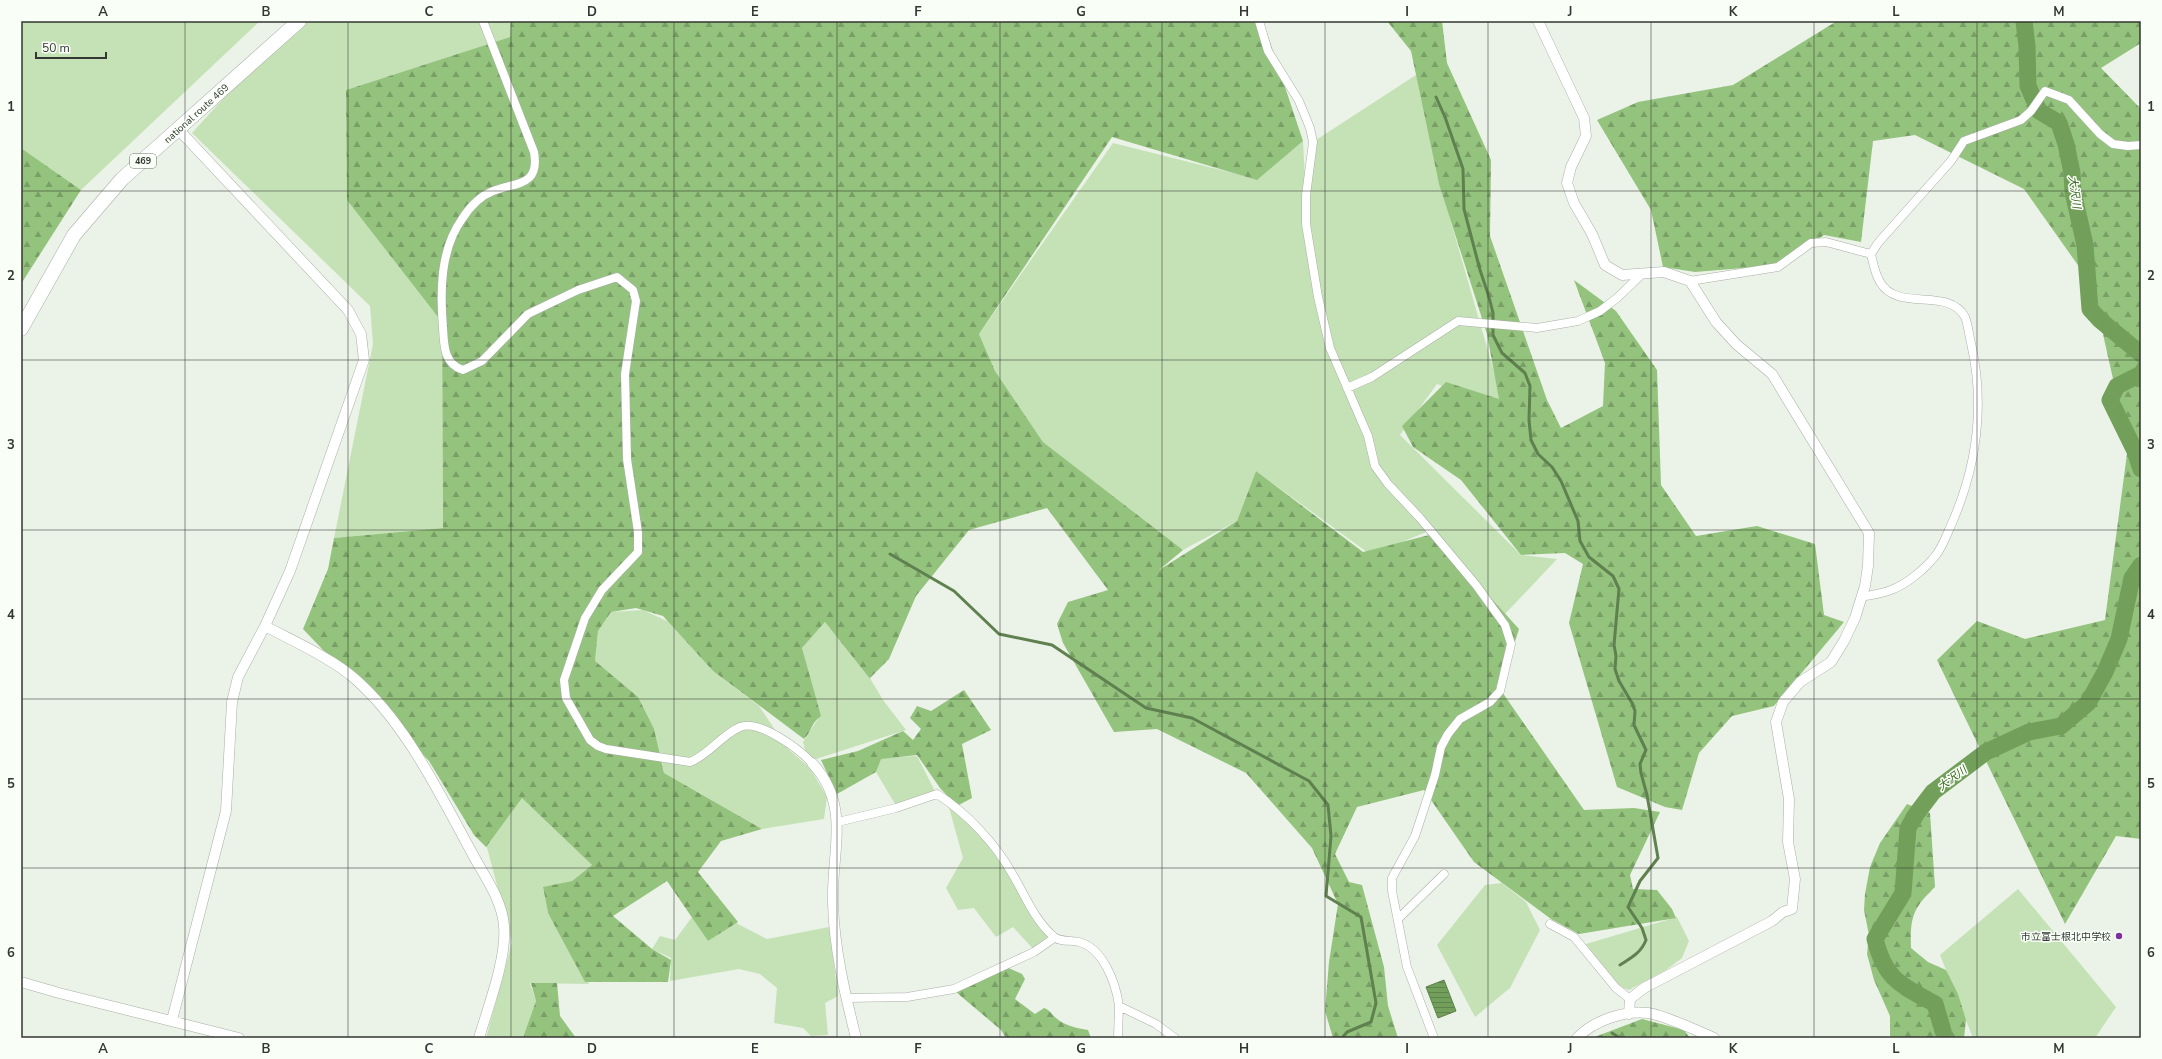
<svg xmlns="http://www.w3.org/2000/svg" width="2162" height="1059" viewBox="0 0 2162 1059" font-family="'Nunito Sans','Noto Sans JP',sans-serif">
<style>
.green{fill:#c5e2b7}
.forest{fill:url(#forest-firs)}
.water{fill:url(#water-rules);stroke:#5f804f}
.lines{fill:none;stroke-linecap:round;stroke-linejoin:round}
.stream{stroke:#5f804f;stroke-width:3}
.river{stroke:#72a05b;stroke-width:17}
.minor-casing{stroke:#a9afa6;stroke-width:9}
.tertiary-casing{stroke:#a9afa6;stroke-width:11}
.trunk-casing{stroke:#a9afa6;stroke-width:15}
.minor{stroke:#fff;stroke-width:8}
.tertiary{stroke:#fff;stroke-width:10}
.trunk{stroke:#fff;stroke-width:14}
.grid{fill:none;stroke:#333632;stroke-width:1;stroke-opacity:0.55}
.poi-dot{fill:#802e9d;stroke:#f9fff7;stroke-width:1.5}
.labels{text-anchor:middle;stroke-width:3;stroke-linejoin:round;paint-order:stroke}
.shield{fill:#f9fff7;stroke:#6e726d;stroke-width:1}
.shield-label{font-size:9px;font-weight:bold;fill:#333632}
.street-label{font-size:10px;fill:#333632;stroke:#f9fff7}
.poi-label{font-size:10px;fill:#333632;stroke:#f9fff7;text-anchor:end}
.water-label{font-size:11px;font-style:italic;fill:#39651f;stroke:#f9fff7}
.neatline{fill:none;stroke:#333632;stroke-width:1.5}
.grid-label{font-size:13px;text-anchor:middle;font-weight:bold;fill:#333632}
</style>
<defs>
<pattern id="forest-firs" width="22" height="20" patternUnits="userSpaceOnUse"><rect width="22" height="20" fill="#94c37d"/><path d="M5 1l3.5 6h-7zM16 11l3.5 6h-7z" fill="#799f67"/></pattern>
<pattern id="water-rules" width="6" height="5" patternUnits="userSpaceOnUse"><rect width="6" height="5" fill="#72a05b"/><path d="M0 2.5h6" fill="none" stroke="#5e834c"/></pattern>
</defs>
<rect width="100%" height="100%" fill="#ebf2e8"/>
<!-- green -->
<path class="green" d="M 21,21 L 260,21 L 81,190 L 21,148 Z
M 299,21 L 512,21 L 510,37 L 346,90 L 442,322 L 443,528 L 334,538 L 373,344 L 370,306 L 192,133 L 271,46 Z
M 1419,73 L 1436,170 L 1505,410 L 1437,384 L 1400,435 L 1521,555 L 1557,559 L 1505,614 L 1431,530 L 1371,555 L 1256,471 L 1237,521 L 1183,550 L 1043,442 L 995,371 L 979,334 L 1113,143 L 1257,179 L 1303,141 L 1306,197 L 1313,142 Z
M 643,610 L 669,622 L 713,671 L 759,706 L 788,749 L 810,768 L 827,797 L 824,819 L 762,829 L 664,773 L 661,756 L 595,661 L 598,631 L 611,612 Z
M 825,622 L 868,675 L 883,700 L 906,730 L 813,760 L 805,750 L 803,742 L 819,717 L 802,648 Z
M 917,756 L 937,795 L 895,804 L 876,772 L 880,758 Z
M 522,797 L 592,865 L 572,881 L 543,888 L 548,913 L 589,984 L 530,983 L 536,1001 L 526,1038 L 486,1038 L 512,942 L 486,844 Z
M 947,800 L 989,840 L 1052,938 L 1035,951 L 1013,927 L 996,937 L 974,908 L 958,910 L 946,888 L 963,858 Z
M 1502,883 L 1526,902 L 1540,930 L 1510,988 L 1475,1017 L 1437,945 L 1485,885 Z
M 2018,889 L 2116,1007 L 2095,1038 L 1973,1038 L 1940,955 Z
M 692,917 L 708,941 L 736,923 L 767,939 L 829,927 L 838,996 L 825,1003 L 828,1035 L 811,1036 L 803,1028 L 774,1023 L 777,988 L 760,974 L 739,969 L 670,981 L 671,958 L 652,949 L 660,936 L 675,940 Z
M 1677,917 L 1689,941 L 1682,958 L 1666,970 L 1629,990 L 1618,986 L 1586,944 Z"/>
<!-- forest -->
<path class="forest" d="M 511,21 L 1263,21 L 1303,141 L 1257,180 L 1112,137 L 979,334 L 995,371 L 1043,442 L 1183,550 L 1159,570 L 1237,521 L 1256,471 L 1363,552 L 1433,534 L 1519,629 L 1500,689 L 1584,810 L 1634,808 L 1660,812 L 1630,875 L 1633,889 L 1657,890 L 1672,909 L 1676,918 L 1579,934 L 1551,919 L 1474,862 L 1424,790 L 1357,807 L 1335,854 L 1349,882 L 1362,885 L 1384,967 L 1388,1006 L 1398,1038 L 1333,1038 L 1325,1011 L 1329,962 L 1338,904 L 1312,848 L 1246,773 L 1157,729 L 1114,732 L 1063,643 L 1057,624 L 1068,602 L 1108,590 L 1047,508 L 969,530 L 916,596 L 889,659 L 870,678 L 871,680 L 825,622 L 802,648 L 821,716 C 810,724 813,730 804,739 L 713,671 L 663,616 L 636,608 L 611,612 L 598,631 L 595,661 L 638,697 L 654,729 L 664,773 L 762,829 L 721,841 L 698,872 L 738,922 L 708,941 L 667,881 L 613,916 L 652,949 L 671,960 L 668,982 L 585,982 L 548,913 L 543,887 L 572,881 L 592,865 L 522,798 L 486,847 L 474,835 L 429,761 L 303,629 L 328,569 L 334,538 L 443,528 L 442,322 L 347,200 L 346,90 L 510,37 Z
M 1387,21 L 1442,21 L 1447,63 L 1491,160 L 1490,236 L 1547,400 L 1561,428 L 1603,406 L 1605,363 L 1574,280 L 1616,311 L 1657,370 L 1661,485 L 1696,536 L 1757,526 L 1815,544 L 1824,615 L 1844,622 L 1774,706 L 1732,716 L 1699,753 L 1682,810 L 1665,807 L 1617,787 L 1569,623 L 1583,564 L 1565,553 L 1521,555 L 1461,480 L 1413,447 L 1402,426 L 1446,382 L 1499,399 L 1487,334 L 1439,184 L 1411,51 Z
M 1837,21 L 2141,21 L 2141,43 L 2101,68 L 2141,109 L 2141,839 L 2116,836 L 2065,924 L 1937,660 L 1977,621 L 2025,639 L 2105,620 L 2128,446 L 2092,285 L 2024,189 L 1915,135 L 1873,141 L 1861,242 L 1824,235 L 1780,265 L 1695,272 L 1663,267 L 1651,210 L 1597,120 L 1638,102 L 1733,85 Z
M 21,148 L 81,190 L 21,284 Z
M 964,690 L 991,730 L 962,744 L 972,798 L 957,806 L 940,788 L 917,755 L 881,759 L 876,772 L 837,794 L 821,760 L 858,751 L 903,731 L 913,740 L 921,729 L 910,718 L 917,706 L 931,711 Z
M 1907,804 L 1930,813 L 1935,887 C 1913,908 1910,917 1911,948 L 1928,962 L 1946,970 L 1958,994 L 1966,1020 L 1964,1038 L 1890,1038 L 1890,1016 L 1874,980 L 1867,954 L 1869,935 L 1864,910 L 1865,894 L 1870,867 L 1880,843 Z
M 1004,966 L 1022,974 L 1025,979 L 1015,999 L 1035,1014 L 1044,1008 C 1050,1010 1051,1014 1056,1018 C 1065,1026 1077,1028 1088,1030 L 1091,1038 L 1006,1038 L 1001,1030 L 956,992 Z
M 531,983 L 557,983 L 560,1016 L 576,1038 L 523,1038 L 536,1001 Z
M 1642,1019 L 1684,1030 L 1690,1038 L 1592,1038 Z"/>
<!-- water -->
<path class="water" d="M 1444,980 L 1456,1011 L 1438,1018 L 1426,987 Z"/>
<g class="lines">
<!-- stream -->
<path class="stream" d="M 1436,97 L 1445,117 L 1463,169 L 1464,209 L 1480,270 L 1489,297 L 1493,313 L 1493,335 L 1502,353 L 1525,373 L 1530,386 L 1529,420 L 1531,440 L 1538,454 L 1552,467 L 1561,481 L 1578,521 L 1580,541 L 1589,557 L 1613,576 L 1619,589 L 1614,645 L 1616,656 L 1615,669 L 1619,681 L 1632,703 L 1635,711 L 1634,725 L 1646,750 L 1640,764 L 1641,773 L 1647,795 L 1658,858 L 1640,881 L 1628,907 L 1642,928 L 1646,940 C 1641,953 1631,958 1620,965
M 890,554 L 954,591 L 999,634 L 1052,645 L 1146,708 L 1192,718 L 1309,781 L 1328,805 L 1331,836 L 1326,896 L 1361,917 L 1376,1003 L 1371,1022 L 1347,1032 L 1342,1038
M 1612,1033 L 1620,1038"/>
<!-- river -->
<path class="river" d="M 2024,21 L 2027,46 L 2028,86 L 2039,111 L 2059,123 L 2066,144 L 2072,173 L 2073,192 L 2085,245 L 2090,309 L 2100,320 L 2141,354
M 2141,374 L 2117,386 L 2110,400 L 2135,451 L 2141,469
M 1943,1031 L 1935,1004 C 1901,985 1885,980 1875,939 L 1903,893 L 1908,828 L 1917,813 L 1933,792 L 1986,752 L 2029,732 L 2061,726 L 2088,703 L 2105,672 L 2119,639 L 2132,578 L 2141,565"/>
<!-- minor casing -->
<g class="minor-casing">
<path id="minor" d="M 483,21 L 534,152 C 540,186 517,182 493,191 C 480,196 469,208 462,219 C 440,250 440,292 443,328 C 444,346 444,364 463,370 L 482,361 L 528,314 L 578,290 L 617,277 L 633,290 L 636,301 L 625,374 L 627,459 L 638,532 L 638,552 L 602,590 L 585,618 L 564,680 L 566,698 L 590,740 L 598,746 L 606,749 L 690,762 C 709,755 721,735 740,727 C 759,719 799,749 812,763
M 1259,21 L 1268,51 L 1299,101 L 1310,128 L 1313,142 L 1306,195 L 1306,224 L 1318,297 L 1330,348 L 1368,436 L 1375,466 L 1388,484 L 1420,518 L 1476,585 L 1505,625 L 1511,644 L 1500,691 L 1490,702 L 1460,719 L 1448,734 L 1441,747 L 1435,775 L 1415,836 L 1392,878 L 1392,891 L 1407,967 L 1434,1038
M 1690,281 L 1778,267 L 1811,243 L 1826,242 L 1871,254
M 1347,388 L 1372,377 L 1458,321 L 1537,328 L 1578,321 L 1600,311 L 1617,298 L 1643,273
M 1861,597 C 1871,595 1881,594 1891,590 C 1907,584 1925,569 1936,555 C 1943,546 1947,534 1952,523 C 1977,466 1985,404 1971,343 C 1969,335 1968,324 1965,317 C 1948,286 1898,313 1880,282 C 1875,274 1873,263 1871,254 L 1878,243 L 1951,161 L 1964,141 L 2021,120 L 2031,111 L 2045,91 L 2069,100 L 2100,134 L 2113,144 L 2128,146 L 2141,145
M 838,822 L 896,808 L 937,794 C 967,813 996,844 1013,875 C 1026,897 1034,919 1053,936 C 1058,942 1071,940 1079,942 C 1103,948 1116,983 1119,1006 L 1156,1024 L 1175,1038
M 1398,919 L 1444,874
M 1550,924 L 1574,937 L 1616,988 L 1630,999
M 846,998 L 907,997 L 954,989 L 1034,952 L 1054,938
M 1118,1038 L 1119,1006"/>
</g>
<!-- tertiary casing -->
<g class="tertiary-casing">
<path id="tertiary" d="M 1538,21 L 1584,118 L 1586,136 L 1571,167 L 1567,183 L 1574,203 L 1592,234 L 1605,265 L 1622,275 L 1664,272 L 1690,281 L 1716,322 L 1736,344 L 1772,374 L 1869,533 L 1868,566 L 1865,586 L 1855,618 L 1844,641 L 1831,662 L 1800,682 L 1783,702 L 1776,722 L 1789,799 L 1788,842 L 1795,879 L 1792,909 L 1783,912 L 1772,921 L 1644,988 L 1630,999 L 1629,1014
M 265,626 C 293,641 331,658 354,678 C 406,723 439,793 472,853 C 484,876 502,899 504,926 C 507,958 488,1007 479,1038
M 812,763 C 852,806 831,852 833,903 C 834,948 845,994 856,1038
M 21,982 L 59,993 L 239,1038
M 172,1020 L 226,811 L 232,702 L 238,677 L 265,626 L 290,571 L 364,360 L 361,334 L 348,310 L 178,129
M 1577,1038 C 1593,1021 1624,1010 1648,1013 C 1664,1015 1698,1031 1714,1038"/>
</g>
<!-- trunk casing -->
<g class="trunk-casing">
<path id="trunk" d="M 21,329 L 74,235 L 122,179 L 299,21"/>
</g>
<!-- minor -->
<use href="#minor" class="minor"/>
<!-- tertiary -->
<use href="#tertiary" class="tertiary"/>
<!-- trunk -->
<use href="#trunk" class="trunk"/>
</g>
<!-- grid -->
<path class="grid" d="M 185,21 L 185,1038M 348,21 L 348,1038M 511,21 L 511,1038M 674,21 L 674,1038M 837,21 L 837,1038M 1000,21 L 1000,1038M 1162,21 L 1162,1038M 1325,21 L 1325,1038M 1488,21 L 1488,1038M 1651,21 L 1651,1038M 1814,21 L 1814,1038M 1977,21 L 1977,1038M 21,191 L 2141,191M 21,360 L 2141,360M 21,530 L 2141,530M 21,699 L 2141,699M 21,868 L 2141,868"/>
<!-- markers -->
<circle class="poi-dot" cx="2119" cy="936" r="4"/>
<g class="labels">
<!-- shield labels -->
<rect class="shield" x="130" y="154" width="26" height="14" rx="3"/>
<g class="shield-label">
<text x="143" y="164">469</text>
</g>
<!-- street labels -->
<g class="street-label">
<text transform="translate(196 113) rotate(-42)" y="4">national route 469</text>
</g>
<!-- poi labels -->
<g class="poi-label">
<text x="2111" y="940">市立富士根北中学校</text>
</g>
<!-- water labels -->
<g class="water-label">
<text transform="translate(2075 192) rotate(82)" y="4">大沢川</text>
<text transform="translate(1952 778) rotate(-37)" y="4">大沢川</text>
</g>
</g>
<!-- border -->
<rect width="2162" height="1059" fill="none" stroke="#f9fff7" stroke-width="44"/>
<!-- scale -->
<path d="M36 52v6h70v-6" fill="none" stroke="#333632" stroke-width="2"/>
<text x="42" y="52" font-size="12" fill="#333632" stroke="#f9fff7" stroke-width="3" paint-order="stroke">50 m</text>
<rect x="22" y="22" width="2118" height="1015" class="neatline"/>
<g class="grid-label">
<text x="103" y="16">A</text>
<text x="266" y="16">B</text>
<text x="429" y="16">C</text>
<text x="592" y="16">D</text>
<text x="755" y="16">E</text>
<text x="918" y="16">F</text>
<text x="1081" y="16">G</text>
<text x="1244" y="16">H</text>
<text x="1407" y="16">I</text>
<text x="1570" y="16">J</text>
<text x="1733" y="16">K</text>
<text x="1896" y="16">L</text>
<text x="2059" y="16">M</text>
<text x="11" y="111">1</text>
<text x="2151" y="111">1</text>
<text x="11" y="280">2</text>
<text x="2151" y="280">2</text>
<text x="11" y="449">3</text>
<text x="2151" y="449">3</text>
<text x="11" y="619">4</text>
<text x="2151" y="619">4</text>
<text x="11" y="788">5</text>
<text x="2151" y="788">5</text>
<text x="11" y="957">6</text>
<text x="2151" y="957">6</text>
<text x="103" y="1053">A</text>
<text x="266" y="1053">B</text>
<text x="429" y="1053">C</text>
<text x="592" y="1053">D</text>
<text x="755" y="1053">E</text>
<text x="918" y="1053">F</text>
<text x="1081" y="1053">G</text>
<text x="1244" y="1053">H</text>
<text x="1407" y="1053">I</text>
<text x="1570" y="1053">J</text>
<text x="1733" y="1053">K</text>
<text x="1896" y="1053">L</text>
<text x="2059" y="1053">M</text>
</g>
</svg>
